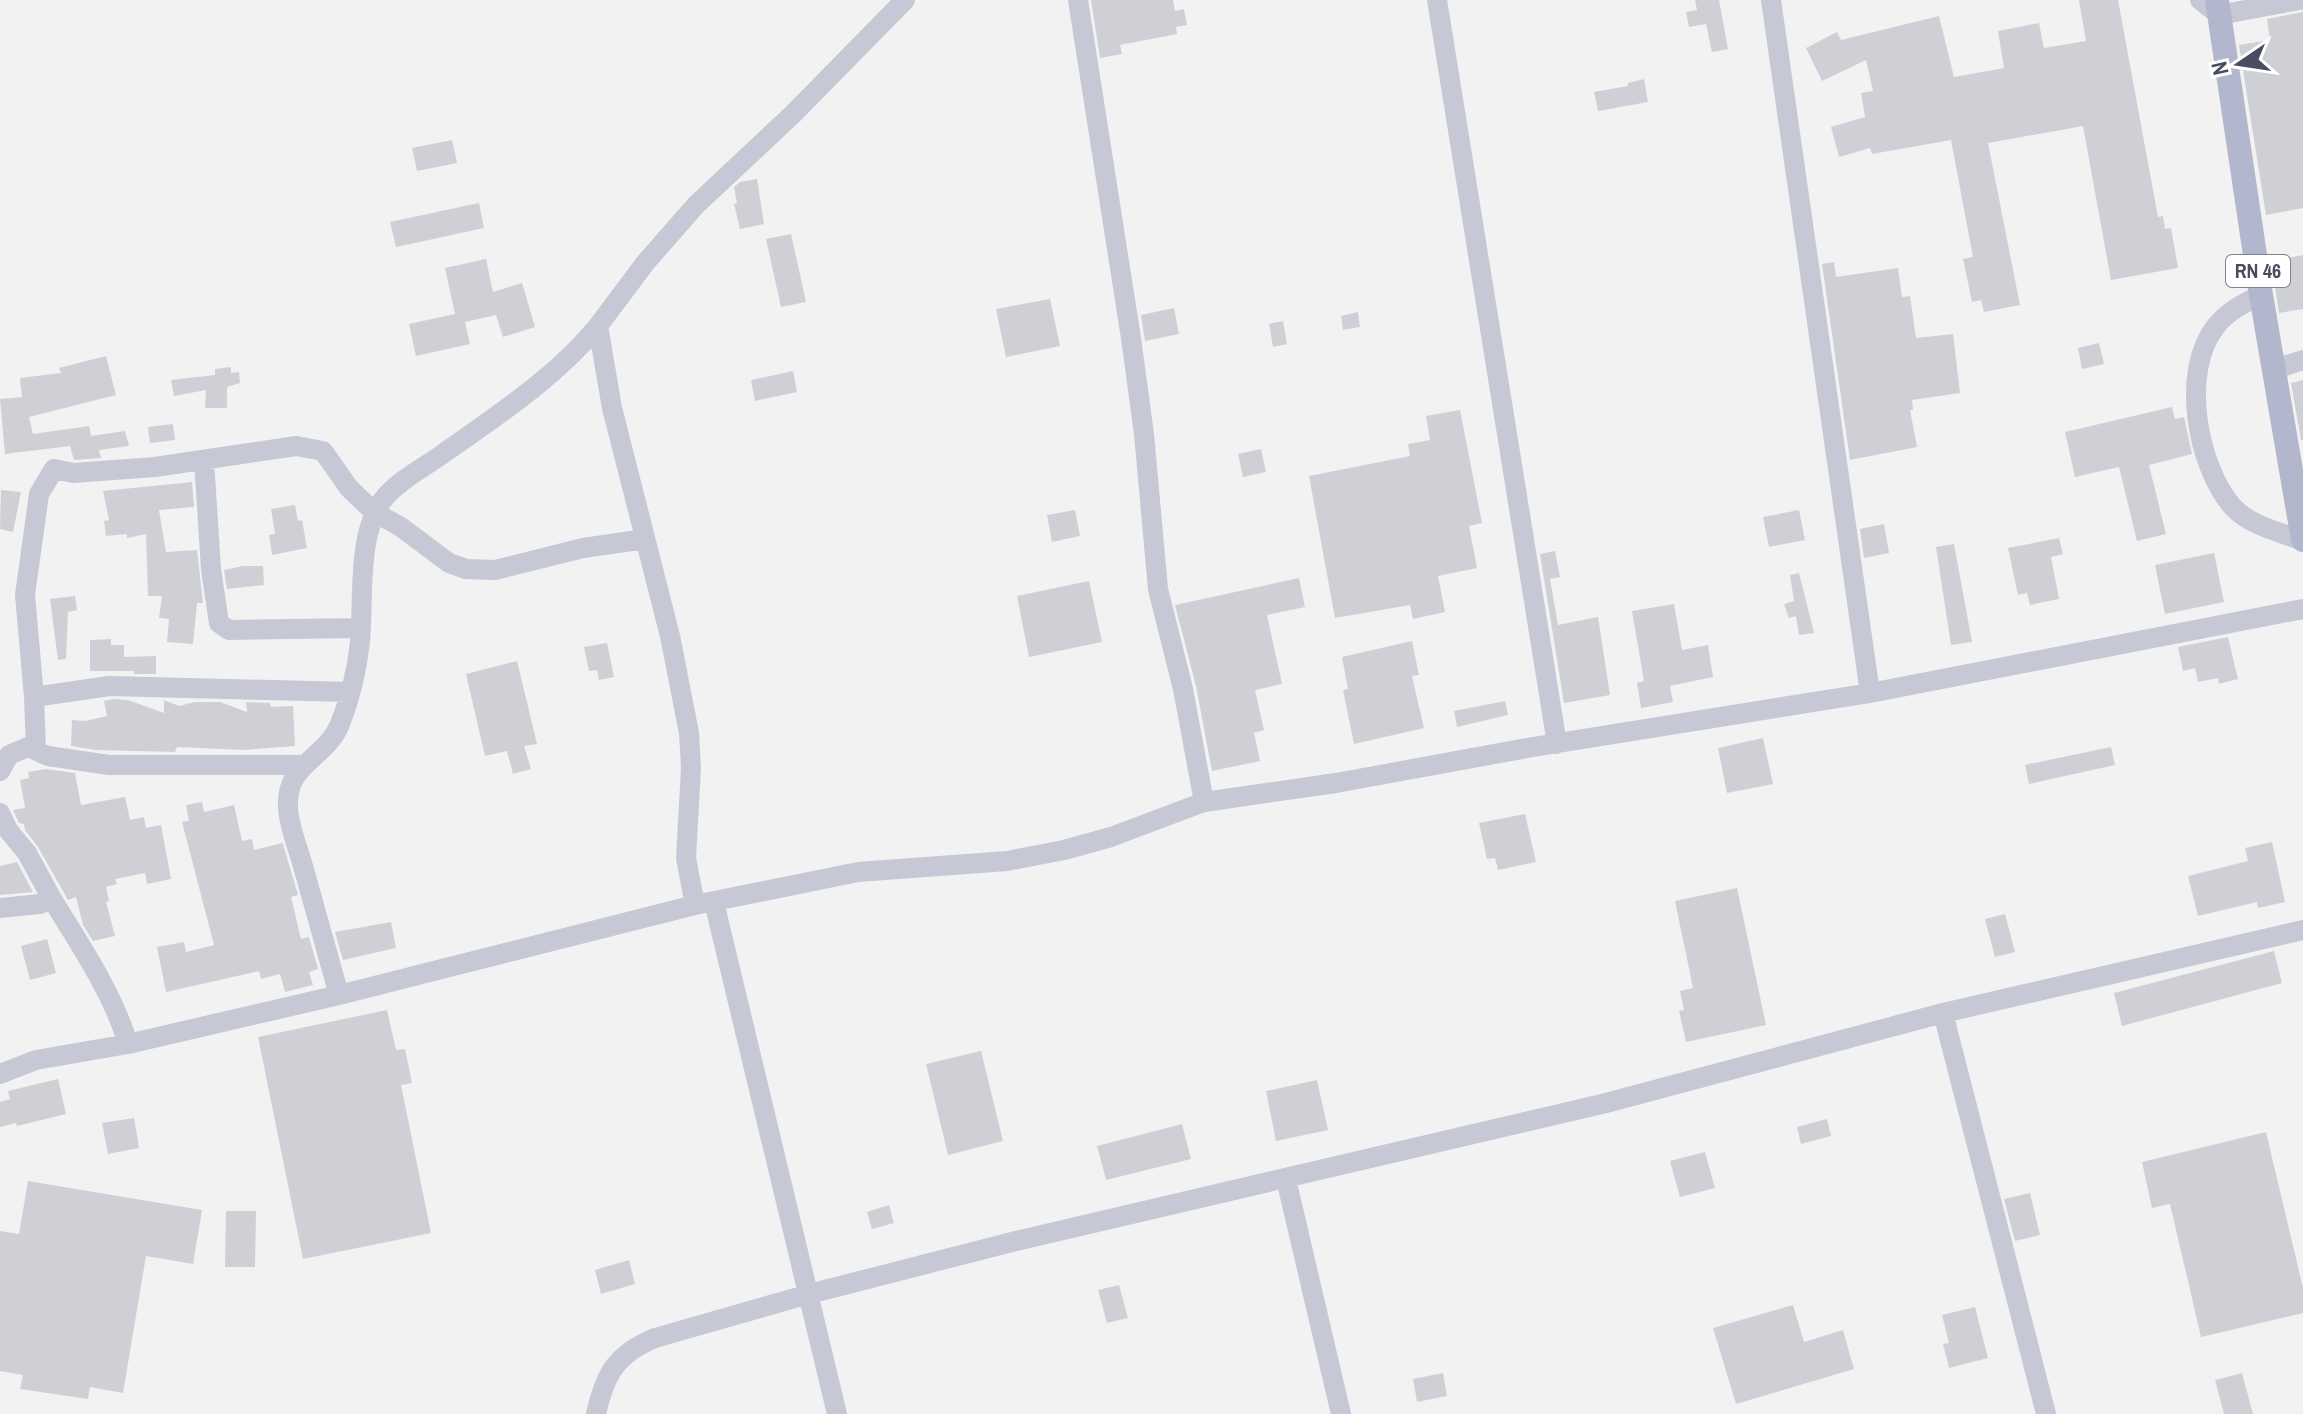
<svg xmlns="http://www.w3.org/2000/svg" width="2303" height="1414" viewBox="0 0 2303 1414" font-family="'Archivo Narrow',sans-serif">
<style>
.building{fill:#cfd0d5}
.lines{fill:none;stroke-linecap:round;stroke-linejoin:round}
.minor{stroke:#c6c9d5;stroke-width:20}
.major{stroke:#b3b7cd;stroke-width:24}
.labels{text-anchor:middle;stroke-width:7;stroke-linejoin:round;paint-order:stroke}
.shield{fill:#fff;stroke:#80828e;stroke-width:2}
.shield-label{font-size:20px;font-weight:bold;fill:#4a4d5e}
</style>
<rect width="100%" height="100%" fill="#f3f2f2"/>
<!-- building -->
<path class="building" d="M 1091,0 L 1173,0 L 1175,11 L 1184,9 L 1187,25 L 1176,27 L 1177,34 L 1120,45 L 1122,54 L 1100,58 Z
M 1695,0 L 1719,0 L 1728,49 L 1712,52 L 1706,24 L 1689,27 L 1686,12 L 1697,10 Z
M 2079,0 L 2118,0 L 2158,217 L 2163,216 L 2165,229 L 2171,228 L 2178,268 L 2111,280 L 2083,126 L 1988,143 L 2020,305 L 1984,312 L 1981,300 L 1972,302 L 1963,259 L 1973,257 L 1951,140 L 1872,154 L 1870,148 L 1839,157 L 1831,127 L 1865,117 L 1861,93 L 1873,91 L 1866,60 L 1822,81 L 1806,48 L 1837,32 L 1841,40 L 1939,16 L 1954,77 L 2004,68 L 1998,31 L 2039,23 L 2044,48 L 2086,41 Z
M 2303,12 L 2303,208 L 2266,215 L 2239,45 L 2270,40 L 2267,19 Z
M 1644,79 L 1648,102 L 1598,111 L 1594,92 L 1628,86 L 1628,83 Z
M 452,140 L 457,163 L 417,171 L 412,148 Z
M 757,179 L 764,224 L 740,229 L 734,204 L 737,203 L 734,187 L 740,182 Z
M 479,203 L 484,228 L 396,247 L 390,222 Z
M 791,234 L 806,302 L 781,307 L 766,239 Z
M 2303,255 L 2303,309 L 2279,313 L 2271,261 Z
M 486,259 L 493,292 L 522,283 L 535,327 L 503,337 L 496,315 L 465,322 L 470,344 L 416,356 L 409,324 L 455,314 L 445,268 Z
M 1834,262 L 1836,277 L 1898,268 L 1902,297 L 1910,296 L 1916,338 L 1953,334 L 1960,393 L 1912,400 L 1913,410 L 1910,410 L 1917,447 L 1850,460 L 1822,264 Z
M 1050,299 L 1060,346 L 1006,357 L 996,309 Z
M 1174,308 L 1179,334 L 1145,341 L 1141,315 Z
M 1358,312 L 1360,327 L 1343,330 L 1341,316 Z
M 1283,321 L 1287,344 L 1273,347 L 1269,324 Z
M 2099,343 L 2104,364 L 2082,369 L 2078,348 Z
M 106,356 L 116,395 L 29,417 L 33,434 L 89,426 L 91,436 L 125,431 L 129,446 L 99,450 L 101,458 L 74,460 L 70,446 L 5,454 L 0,399 L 22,397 L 20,378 L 61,373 L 59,368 Z
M 231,367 L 231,373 L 239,372 L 240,383 L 227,387 L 227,408 L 205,408 L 206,390 L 174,396 L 171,380 L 215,375 L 215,369 Z
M 793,371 L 797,392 L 755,401 L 751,380 Z
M 2303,380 L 2303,440 L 2301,440 L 2291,383 Z
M 2172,407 L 2175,419 L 2184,417 L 2192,454 L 2149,465 L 2166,534 L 2137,541 L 2119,467 L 2075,477 L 2065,432 Z
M 1460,410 L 1482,523 L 1469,526 L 1477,568 L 1438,576 L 1445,612 L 1413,619 L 1410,605 L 1335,618 L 1309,476 L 1410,456 L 1408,444 L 1430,440 L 1426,416 Z
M 173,424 L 175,440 L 150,443 L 148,427 Z
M 1261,449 L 1266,472 L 1243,477 L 1238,454 Z
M 192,482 L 194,507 L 159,510 L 166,552 L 197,550 L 203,603 L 197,603 L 193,644 L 167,642 L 169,619 L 159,618 L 162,596 L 148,596 L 146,534 L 127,538 L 127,534 L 106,536 L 104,521 L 109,520 L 103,491 Z
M 1,490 L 21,492 L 13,532 L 0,529 Z
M 295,505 L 298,521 L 302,520 L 307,548 L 272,555 L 269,535 L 275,534 L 271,509 Z
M 1075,510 L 1080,536 L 1052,542 L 1047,515 Z
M 1799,510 L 1805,540 L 1769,547 L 1763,517 Z
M 1884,524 L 1889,553 L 1864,558 L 1860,529 Z
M 2059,538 L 2063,554 L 2051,557 L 2059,599 L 2030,605 L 2027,593 L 2018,595 L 2008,548 Z
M 1954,544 L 1972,642 L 1951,645 L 1936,547 Z
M 1555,551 L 1560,577 L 1550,579 L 1558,625 L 1598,617 L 1610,695 L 1564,703 L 1540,554 Z
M 2214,553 L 2224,602 L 2165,614 L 2155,565 Z
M 243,566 L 263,566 L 264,585 L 227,589 L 224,570 Z
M 1799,573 L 1814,633 L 1799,635 L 1796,616 L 1789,618 L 1784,604 L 1794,601 L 1790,575 Z
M 1299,578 L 1305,607 L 1267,615 L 1282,684 L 1255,690 L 1264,730 L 1254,733 L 1260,761 L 1212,771 L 1196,686 L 1175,605 Z
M 1089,581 L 1102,642 L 1029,657 L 1017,596 Z
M 75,596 L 77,610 L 68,612 L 66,659 L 58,660 L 50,599 Z
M 1674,604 L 1682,650 L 1708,645 L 1713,677 L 1670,686 L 1673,702 L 1641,708 L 1637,683 L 1644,681 L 1632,611 Z
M 2228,637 L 2238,679 L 2219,684 L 2218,678 L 2198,682 L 2195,668 L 2183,671 L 2178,647 Z
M 111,639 L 111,645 L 124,645 L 124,657 L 156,656 L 156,674 L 134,674 L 134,671 L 90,671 L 90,640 Z
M 1412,641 L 1419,675 L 1412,676 L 1424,728 L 1354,744 L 1343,690 L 1348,689 L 1342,657 Z
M 607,643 L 614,677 L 599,680 L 597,670 L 589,671 L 584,647 Z
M 517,661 L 537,744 L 524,746 L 531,769 L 513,774 L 507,751 L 485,756 L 466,674 Z
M 113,699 L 128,700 L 164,713 L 164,700 L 179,706 L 195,702 L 220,702 L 247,712 L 246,702 L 270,703 L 271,707 L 293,706 L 295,746 L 245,750 L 177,747 L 175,752 L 96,750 L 71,746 L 72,720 L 85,721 L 107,716 L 104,701 Z
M 1505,701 L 1508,715 L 1457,727 L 1454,711 Z
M 1763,738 L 1773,784 L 1727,793 L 1718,748 Z
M 2111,747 L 2115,765 L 2029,784 L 2025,765 Z
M 46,769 L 75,773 L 81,805 L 125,797 L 130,820 L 144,817 L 146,828 L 161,825 L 171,879 L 147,884 L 145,873 L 115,879 L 117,884 L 106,887 L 109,901 L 106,902 L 115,936 L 93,941 L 83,925 L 76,897 L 68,900 L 38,847 L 25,830 L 24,824 L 19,823 L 13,810 L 25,808 L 20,780 L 29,778 L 28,772 Z
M 202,802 L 204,812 L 234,805 L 242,841 L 252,839 L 254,850 L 282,843 L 282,841 L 298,895 L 291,897 L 301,939 L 309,937 L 318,969 L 309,972 L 313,985 L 285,992 L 280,974 L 261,979 L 259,971 L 166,992 L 157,947 L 184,942 L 186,952 L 214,945 L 182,822 L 189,821 L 186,805 Z
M 1525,814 L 1536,862 L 1498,870 L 1495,858 L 1487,859 L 1479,823 Z
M 2272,842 L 2285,902 L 2258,908 L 2257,902 L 2198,916 L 2188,876 L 2248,861 L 2245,848 Z
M 17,862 L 33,892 L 0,895 L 0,866 Z
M 1737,888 L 1766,1025 L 1686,1042 L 1679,1011 L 1684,1010 L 1680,991 L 1693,988 L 1675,901 Z
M 2005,914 L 2015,952 L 1995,957 L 1985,919 Z
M 391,922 L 396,948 L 343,960 L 335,932 Z
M 47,939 L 56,973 L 30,980 L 21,946 Z
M 2274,951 L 2282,983 L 2122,1026 L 2114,993 Z
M 387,1010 L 396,1050 L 405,1049 L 412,1083 L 401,1085 L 431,1233 L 303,1259 L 258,1037 Z
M 981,1051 L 1003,1141 L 948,1155 L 926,1064 Z
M 58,1079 L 66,1114 L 17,1126 L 16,1123 L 0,1127 L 0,1102 L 10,1099 L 8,1091 Z
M 1317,1080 L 1328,1130 L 1276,1141 L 1266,1091 Z
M 134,1118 L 139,1148 L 108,1154 L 102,1123 Z
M 1827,1119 L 1831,1136 L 1801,1144 L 1797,1127 Z
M 1182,1124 L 1191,1159 L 1106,1180 L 1097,1146 Z
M 2266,1132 L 2303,1288 L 2303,1313 L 2201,1337 L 2170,1204 L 2152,1208 L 2142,1162 Z
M 1705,1152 L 1715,1188 L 1680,1197 L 1670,1161 Z
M 28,1181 L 202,1210 L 193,1264 L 146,1256 L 123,1393 L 90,1387 L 88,1399 L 20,1389 L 23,1375 L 0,1371 L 0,1231 L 19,1234 Z
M 2030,1193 L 2040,1235 L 2015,1241 L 2004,1199 Z
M 889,1205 L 894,1223 L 872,1229 L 867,1212 Z
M 226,1211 L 256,1211 L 255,1267 L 225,1267 Z
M 629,1260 L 635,1284 L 601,1294 L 595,1270 Z
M 1119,1285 L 1128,1318 L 1107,1323 L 1098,1290 Z
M 1793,1305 L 1804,1342 L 1843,1330 L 1854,1369 L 1736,1404 L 1713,1328 Z
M 1975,1307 L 1988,1358 L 1949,1368 L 1943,1344 L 1949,1343 L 1942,1315 Z
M 1443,1373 L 1447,1396 L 1417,1402 L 1413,1379 Z
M 2242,1373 L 2253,1414 L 2224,1414 L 2215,1380 Z"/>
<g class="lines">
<!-- minor -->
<path class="minor" d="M 905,0 L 793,114 L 696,205 L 646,262 L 598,326 L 612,408 L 670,636 L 689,733 L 691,768 L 686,858 L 695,905 L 858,872 L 1007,861 L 1064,850 L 1111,837 L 1204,802
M 1078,0 L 1131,338 L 1144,434 L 1158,589 L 1183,689 L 1204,802 L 1336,783 L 1533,747 L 1870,693
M 1437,0 L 1557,744
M 1771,0 L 1870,693 L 2303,609
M 2200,0 L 2219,15 L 2299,0
M 2261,295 C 2244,303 2228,311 2216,326 C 2180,371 2197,465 2232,506 C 2248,525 2280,532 2303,541
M 2275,369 L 2303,360
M 204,460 L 211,569 L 219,623 L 229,630 L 361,628
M 34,697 L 25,595 L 39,494 L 54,469 L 73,473 L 155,467 L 296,446 L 323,451 L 349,488 L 374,512 L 401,527 L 449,563 L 466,569 L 495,570 L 583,548 L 645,539
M 36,749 L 34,697 L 109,686 L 349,692
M 0,771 L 9,755 L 28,747 L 48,756 L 109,765 L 302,765
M 0,813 L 8,830 L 27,853 L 52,899
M 714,902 L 837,1414
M 0,908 L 40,904 L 52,899 C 80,945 113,993 128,1044
M 339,995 C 327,952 315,909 303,866 C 298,848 289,827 288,808 C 285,763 326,759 340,724 C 350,699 357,669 360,642 C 364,600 356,529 386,496 C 402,478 425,467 444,453 C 498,415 556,377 598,326
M 1943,1013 L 2046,1414
M 0,1074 L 36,1060 L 128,1044 L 339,995 L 695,905
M 1286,1179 L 1341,1414
M 596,1414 C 605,1374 616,1354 655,1338 L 809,1294 L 1016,1241 L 1606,1103 L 1943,1013 L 2303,930"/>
<!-- major -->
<path class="major" d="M 2217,0 L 2261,295 L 2303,540"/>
</g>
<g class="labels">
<!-- shield labels -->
<rect class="shield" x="2226" y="255" width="64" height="32" rx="6"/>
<g class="shield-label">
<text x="2258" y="278">RN 46</text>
</g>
</g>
<!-- north arrow -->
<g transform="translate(2239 64) rotate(257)" stroke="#ffffff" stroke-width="6" paint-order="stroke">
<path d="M0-6L14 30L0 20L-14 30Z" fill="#4a4d5e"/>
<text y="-12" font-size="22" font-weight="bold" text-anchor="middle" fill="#4a4d5e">N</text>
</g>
</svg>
